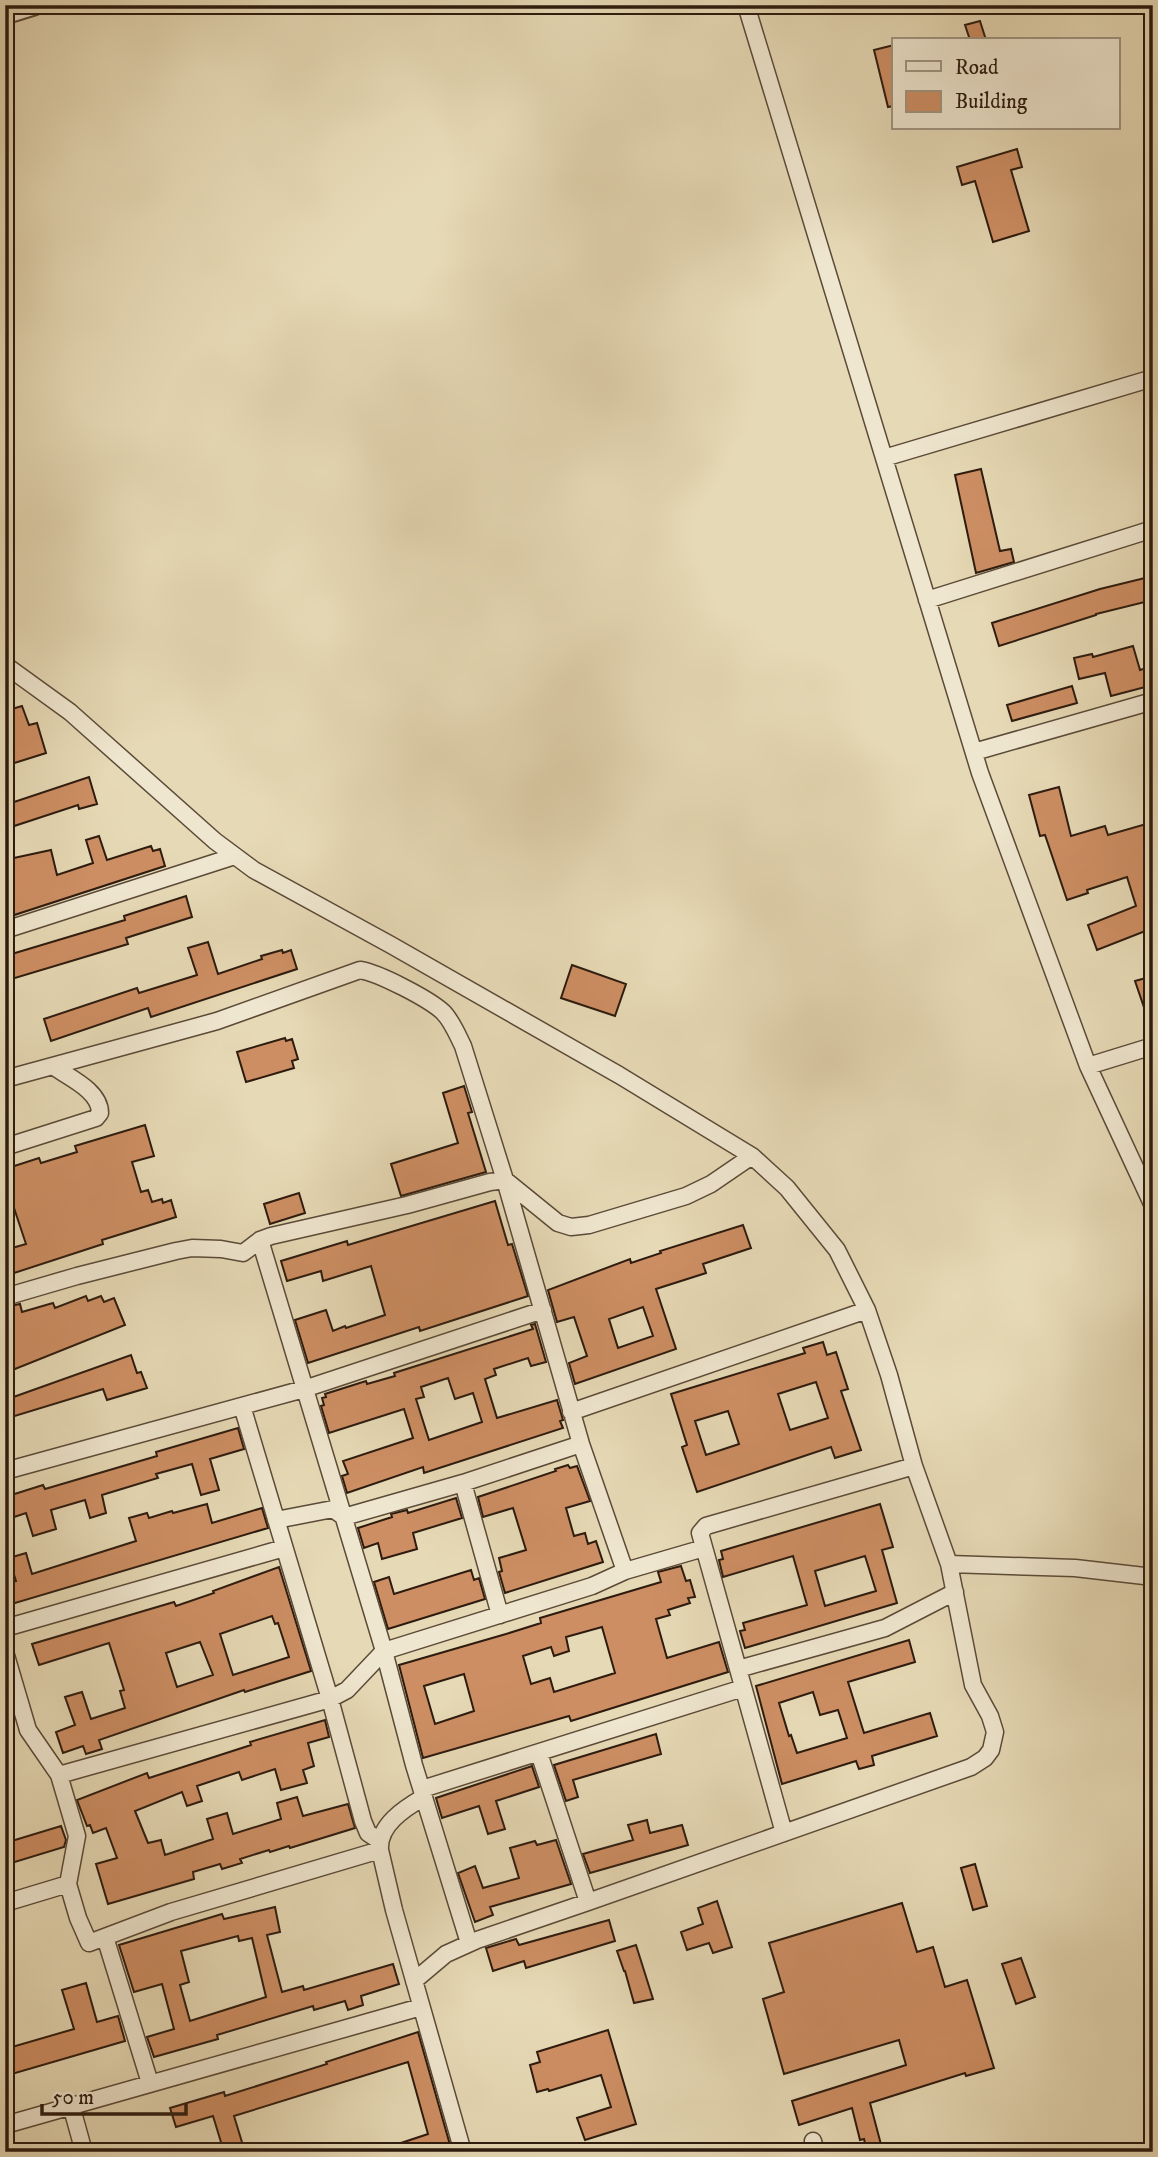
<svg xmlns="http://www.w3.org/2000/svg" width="1158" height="2157" viewBox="0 0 1158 2157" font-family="'IM FELL DW Pica',serif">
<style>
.building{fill:#cd8e63;stroke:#2d1b0f;stroke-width:2;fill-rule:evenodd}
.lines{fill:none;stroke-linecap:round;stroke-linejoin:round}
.minor-casing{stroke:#5b4a38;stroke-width:19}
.tertiary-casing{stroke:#5b4a38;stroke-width:23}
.minor{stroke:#efe6cf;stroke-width:16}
.tertiary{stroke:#efe6cf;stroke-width:19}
</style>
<rect width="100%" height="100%" fill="#e6d9b5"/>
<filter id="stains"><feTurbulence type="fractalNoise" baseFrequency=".00286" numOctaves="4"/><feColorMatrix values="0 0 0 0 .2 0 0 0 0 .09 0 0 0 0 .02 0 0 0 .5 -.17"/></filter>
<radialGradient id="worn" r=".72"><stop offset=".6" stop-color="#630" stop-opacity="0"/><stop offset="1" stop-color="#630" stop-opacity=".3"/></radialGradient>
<!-- building -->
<path class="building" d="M 980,21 L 986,40 L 970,40 L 965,25 Z
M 894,45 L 894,106 L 888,107 L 874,50 Z
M 1017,149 L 1022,167 L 1011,170 L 1029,231 L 993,242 L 975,181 L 962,185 L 957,167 Z
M 981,469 L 1000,551 L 1011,549 L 1014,562 L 976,573 L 955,475 Z
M 1153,576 L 1153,600 L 1096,614 L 1096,615 L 999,646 L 992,623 L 1100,589 Z
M 1133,646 L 1140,670 L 1153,666 L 1153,685 L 1111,696 L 1105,673 L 1079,679 L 1074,658 L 1092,654 L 1093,657 Z
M 1072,686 L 1077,703 L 1012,721 L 1007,705 Z
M 22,706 L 29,725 L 37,723 L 46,753 L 5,766 L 5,711 Z
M 89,777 L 97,804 L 79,809 L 78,805 L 5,829 L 5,805 Z
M 1059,787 L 1071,836 L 1105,826 L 1108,835 L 1153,822 L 1153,838 L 1148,839 L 1153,858 L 1153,928 L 1097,950 L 1088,925 L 1136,906 L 1127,877 L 1087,890 L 1088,893 L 1067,900 L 1045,835 L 1040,836 L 1029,795 Z
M 99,836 L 107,860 L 151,846 L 153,851 L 160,849 L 165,866 L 5,918 L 5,884 L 14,881 L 9,859 L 51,850 L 57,875 L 93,863 L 86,840 Z
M 186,896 L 192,917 L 126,938 L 128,944 L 5,981 L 5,956 L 125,920 L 124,916 Z
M 208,942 L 218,974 L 262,959 L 261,956 L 282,950 L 283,953 L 291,950 L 297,969 L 151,1017 L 148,1008 L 51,1041 L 44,1019 L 137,988 L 139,993 L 197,975 L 188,948 Z
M 572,965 L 626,984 L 615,1016 L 561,998 Z
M 1153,976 L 1153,1025 L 1150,1025 L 1135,981 Z
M 285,1038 L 286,1041 L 292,1039 L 298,1059 L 292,1061 L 294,1068 L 246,1082 L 237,1052 Z
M 464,1086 L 472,1112 L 468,1113 L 486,1172 L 401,1196 L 391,1164 L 458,1143 L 443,1093 Z
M 145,1125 L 154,1156 L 132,1162 L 141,1192 L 148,1190 L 152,1202 L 162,1199 L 163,1203 L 171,1200 L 176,1217 L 102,1240 L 103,1244 L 11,1274 L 14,1284 L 5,1286 L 5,1250 L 26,1244 L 14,1208 L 5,1211 L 5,1169 L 39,1158 L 41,1163 L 77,1152 L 75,1146 Z
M 299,1193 L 305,1213 L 270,1224 L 264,1204 Z
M 495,1201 L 508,1245 L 512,1244 L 528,1296 L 420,1331 L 419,1327 L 308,1363 L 295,1320 L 326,1310 L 333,1331 L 345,1326 L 346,1328 L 385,1315 L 371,1266 L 323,1281 L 321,1271 L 287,1281 L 281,1261 L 347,1241 L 348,1245 Z
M 743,1225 L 751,1248 L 703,1264 L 706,1273 L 656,1289 L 676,1349 L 575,1384 L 569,1363 L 587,1356 L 574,1317 L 557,1322 L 548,1290 L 630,1259 L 631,1263 L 661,1253 L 660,1251 ZM 643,1307 L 653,1336 L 618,1348 L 609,1319 Z
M 86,1296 L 88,1301 L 101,1296 L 104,1302 L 114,1298 L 125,1325 L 5,1373 L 5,1307 L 20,1304 L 22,1312 L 53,1303 L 55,1308 Z
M 535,1324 L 546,1362 L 531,1366 L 528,1358 L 494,1369 L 496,1375 L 485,1379 L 497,1418 L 557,1400 L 563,1420 L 560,1421 L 563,1428 L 424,1473 L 423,1467 L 347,1493 L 342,1476 L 348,1474 L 343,1461 L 413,1438 L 404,1409 L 329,1433 L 321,1406 L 324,1405 L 322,1398 L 326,1397 L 325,1394 L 366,1381 L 367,1384 L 395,1376 L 394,1373 L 533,1329 L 531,1325 ZM 448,1378 L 455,1399 L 473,1393 L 482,1422 L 429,1440 L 416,1399 L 424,1397 L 421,1387 Z
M 823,1342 L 827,1355 L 836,1352 L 848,1389 L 841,1391 L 861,1450 L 835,1458 L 831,1447 L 697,1492 L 682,1447 L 687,1445 L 671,1394 L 805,1353 L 803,1348 ZM 816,1382 L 828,1418 L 790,1430 L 778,1394 ZM 728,1411 L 739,1444 L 706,1455 L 695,1421 Z
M 131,1355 L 137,1373 L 141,1372 L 147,1388 L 107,1400 L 103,1389 L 5,1419 L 5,1400 Z
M 238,1428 L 244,1449 L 210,1459 L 219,1490 L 201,1495 L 192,1464 L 156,1474 L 158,1478 L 102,1495 L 106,1513 L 90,1518 L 85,1500 L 51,1510 L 56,1529 L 33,1536 L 26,1513 L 5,1520 L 5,1497 L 43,1485 L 45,1489 L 157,1456 L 156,1452 Z
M 568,1465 L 570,1468 L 577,1466 L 590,1501 L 566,1508 L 574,1536 L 585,1533 L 588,1544 L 596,1541 L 603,1562 L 505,1593 L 499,1572 L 502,1571 L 499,1558 L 526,1550 L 513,1508 L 483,1517 L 478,1497 L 556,1471 L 555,1469 Z
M 456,1498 L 462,1518 L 413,1533 L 417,1549 L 382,1559 L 378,1543 L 364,1548 L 358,1528 L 392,1517 L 391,1514 L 407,1510 L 408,1513 Z
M 207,1504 L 212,1523 L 262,1508 L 268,1528 L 5,1606 L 5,1584 L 16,1581 L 9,1558 L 26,1553 L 32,1574 L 136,1541 L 129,1518 L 147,1513 L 149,1518 L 172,1511 L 173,1513 Z
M 880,1504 L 893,1547 L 882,1550 L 897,1603 L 745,1648 L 740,1631 L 745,1630 L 743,1623 L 807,1605 L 793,1556 L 723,1577 L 719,1560 L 723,1559 L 721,1551 ZM 865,1556 L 876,1591 L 825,1606 L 815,1571 Z
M 681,1566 L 686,1581 L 690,1580 L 695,1597 L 688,1598 L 690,1603 L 668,1610 L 670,1615 L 656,1619 L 667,1658 L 719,1642 L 728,1672 L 571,1721 L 569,1716 L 423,1758 L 399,1665 L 506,1634 L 541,1623 L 540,1618 L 661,1582 L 658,1572 ZM 602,1627 L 615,1673 L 554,1692 L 550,1678 L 531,1684 L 523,1656 L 551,1647 L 554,1656 L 569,1651 L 566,1637 ZM 464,1674 L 474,1711 L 435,1724 L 424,1686 Z
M 279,1567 L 311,1671 L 245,1692 L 244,1690 L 99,1740 L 102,1749 L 86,1754 L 83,1746 L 63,1753 L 56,1732 L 75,1725 L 65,1697 L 82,1692 L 91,1719 L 125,1708 L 120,1691 L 124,1690 L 109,1643 L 39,1665 L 32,1644 L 174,1602 L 176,1606 L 214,1593 L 213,1591 ZM 272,1616 L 275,1624 L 278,1623 L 289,1657 L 233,1675 L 220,1634 ZM 200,1642 L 213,1675 L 177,1687 L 166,1653 Z
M 471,1570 L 474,1580 L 479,1578 L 485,1599 L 388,1629 L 374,1582 L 389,1577 L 394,1594 Z
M 909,1640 L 915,1662 L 848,1682 L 864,1733 L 930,1713 L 937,1736 L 872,1756 L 874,1765 L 859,1769 L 856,1761 L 782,1784 L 756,1686 ZM 813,1692 L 820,1715 L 838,1710 L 847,1738 L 797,1753 L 791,1735 L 789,1736 L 779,1703 Z
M 325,1720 L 329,1737 L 308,1743 L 314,1766 L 303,1770 L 307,1783 L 281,1790 L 275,1769 L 242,1780 L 239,1772 L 197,1786 L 202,1801 L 187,1806 L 182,1792 L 135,1811 L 148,1843 L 161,1840 L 165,1855 L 213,1839 L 207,1819 L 227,1813 L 233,1834 L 281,1819 L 277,1803 L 297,1797 L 303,1816 L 348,1804 L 355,1828 L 290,1848 L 289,1846 L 270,1852 L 269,1850 L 240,1859 L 242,1863 L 222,1869 L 220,1864 L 193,1872 L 194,1879 L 108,1904 L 96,1864 L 117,1858 L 106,1828 L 93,1833 L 90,1825 L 87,1826 L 77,1800 L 147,1773 L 149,1778 L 251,1745 L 250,1742 Z
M 656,1734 L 661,1754 L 573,1780 L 578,1797 L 566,1801 L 554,1765 Z
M 532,1766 L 539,1787 L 496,1801 L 505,1829 L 488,1834 L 479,1806 L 442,1818 L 436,1798 Z
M 647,1820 L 650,1833 L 682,1825 L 688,1845 L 590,1873 L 583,1854 L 633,1840 L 628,1825 Z
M 61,1826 L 66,1840 L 64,1847 L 5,1865 L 5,1843 Z
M 556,1840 L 571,1884 L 490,1907 L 493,1915 L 475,1922 L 458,1873 L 475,1866 L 483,1888 L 519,1878 L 510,1848 L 535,1841 L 537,1845 Z
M 975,1864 L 987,1906 L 973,1910 L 961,1868 Z
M 717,1901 L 732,1947 L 713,1953 L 709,1943 L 687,1950 L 681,1932 L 703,1924 L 698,1908 Z
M 902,1903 L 917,1952 L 933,1947 L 945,1987 L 967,1980 L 994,2068 L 966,2076 L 965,2073 L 870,2103 L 883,2152 L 867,2152 L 864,2139 L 860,2140 L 852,2108 L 799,2125 L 792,2101 L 906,2065 L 899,2040 L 784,2074 L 763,1999 L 784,1992 L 769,1943 Z
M 275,1907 L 280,1932 L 267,1935 L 282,1992 L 303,1986 L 304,1990 L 393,1964 L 399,1984 L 361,1996 L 363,2005 L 348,2010 L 345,2001 L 314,2010 L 313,2006 L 217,2035 L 218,2039 L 154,2057 L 147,2037 L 174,2029 L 162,1984 L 134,1992 L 119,1945 L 222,1914 L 224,1919 ZM 238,1936 L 239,1941 L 252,1938 L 266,1997 L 190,2021 L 180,1985 L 189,1982 L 181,1951 Z
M 609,1920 L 615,1941 L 526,1968 L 524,1961 L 493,1971 L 486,1948 L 516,1939 L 519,1945 Z
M 636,1945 L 653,1999 L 634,2003 L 625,1971 L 624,1971 L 617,1951 Z
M 1021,1958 L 1035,1997 L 1016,2004 L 1002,1964 Z
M 86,1983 L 97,2022 L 118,2016 L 125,2041 L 5,2076 L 5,2049 L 74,2029 L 62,1990 Z
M 608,2030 L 636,2124 L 585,2140 L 577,2118 L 611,2107 L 601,2075 L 549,2091 L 548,2089 L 537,2092 L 530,2065 L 540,2062 L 537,2052 Z
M 418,2032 L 452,2152 L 384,2152 L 383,2149 L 428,2134 L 408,2062 L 234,2116 L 245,2152 L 224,2152 L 213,2116 L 176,2127 L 170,2108 L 224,2092 L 225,2096 L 327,2064 L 326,2062 Z"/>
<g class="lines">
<!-- minor casing -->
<g class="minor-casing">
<path id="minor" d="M 746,5 L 980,773 L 1088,1066 L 1153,1206
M 884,458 L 1153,378
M 927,600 L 1153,529
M 5,665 L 70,712 L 215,841 L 254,870 L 391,945 L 619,1075 L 752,1156 L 787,1188 L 837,1250 L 867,1310 L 889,1375 L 914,1466 L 949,1564 L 973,1685 L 990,1716 L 995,1732 L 991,1750 L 985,1758 L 971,1767 L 588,1902 L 477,1940 L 446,1954 L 414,1981
M 974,752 L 1153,701
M 5,930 L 235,856
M 1088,1066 L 1153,1046
M 5,1079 L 217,1021 L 360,970 C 379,973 429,999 443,1012 C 452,1021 457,1034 463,1046 L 505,1180 L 581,1444 L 625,1571
M 5,1147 L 96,1118 L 100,1113 C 100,1091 70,1078 54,1067
M 260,1240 L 384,1651 L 414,1765 L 469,1943
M 5,1297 L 77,1276 L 176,1251 L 192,1248 L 221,1249 L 243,1253 L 260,1240 L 271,1236 L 407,1205 L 490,1182 L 505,1180 L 558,1223 L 571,1227 L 589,1225 L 686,1196 L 711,1184 L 752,1156
M 242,1406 L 330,1699 L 363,1821 L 368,1833 L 380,1841
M 571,1412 L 867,1310
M 5,1471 L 304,1389 L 543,1310
M 463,1483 L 500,1615
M 276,1520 L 333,1509 L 344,1517 L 463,1483 L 581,1444
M 949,1564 L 1075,1568 L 1153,1577
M 5,1628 L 284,1548
M 5,1652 L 28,1730 L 59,1775 L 77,1836 L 68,1884 L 78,1918 L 89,1943 L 171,1912 L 380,1850
M 738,1669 L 885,1628 L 955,1592
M 539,1753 L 588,1902
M 59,1775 L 330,1699 L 347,1690 L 384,1651 L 592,1586 L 625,1571 L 704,1548
M 422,1789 L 743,1688
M 424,1797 C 405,1808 378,1825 380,1850 L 394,1910 L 463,2152
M 784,1833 L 700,1533 L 706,1526 L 914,1466
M 5,1903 L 68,1884
M 105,1937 L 150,2083
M 71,2105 L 84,2152
M 5,2125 L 421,2007
M 813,2141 L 816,2152"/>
</g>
<!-- tertiary casing -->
<g class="tertiary-casing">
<path id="tertiary" d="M 5,14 L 34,5"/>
</g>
<!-- minor -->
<use href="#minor" class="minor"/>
<!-- tertiary -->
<use href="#tertiary" class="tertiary"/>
</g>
<!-- margin -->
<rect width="1158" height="2157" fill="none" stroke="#e6d9b5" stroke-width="28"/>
<rect x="7" y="7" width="1144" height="2143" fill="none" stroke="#2d1b0f" stroke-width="3.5"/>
<rect x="14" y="14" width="1130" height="2129" fill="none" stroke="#2d1b0f" stroke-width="2"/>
<!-- legend -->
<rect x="892" y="38" width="228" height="91" fill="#efe6cf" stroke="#a19582" stroke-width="2"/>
<rect x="906" y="61" width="35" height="10" fill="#efe6cf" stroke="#a19582" stroke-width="2"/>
<text x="955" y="74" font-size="21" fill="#2d1b0f">Road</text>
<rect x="906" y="91" width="35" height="21" fill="#cd8e63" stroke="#a19582" stroke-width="2"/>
<text x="955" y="108" font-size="21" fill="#2d1b0f">Building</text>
<!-- scale -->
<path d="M42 2104v10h144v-10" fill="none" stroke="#2d1b0f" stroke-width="3.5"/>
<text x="52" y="2104" font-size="21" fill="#2d1b0f" stroke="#efe6cf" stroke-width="5" paint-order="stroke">50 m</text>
<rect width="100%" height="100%" filter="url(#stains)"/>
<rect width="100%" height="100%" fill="url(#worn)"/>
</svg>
